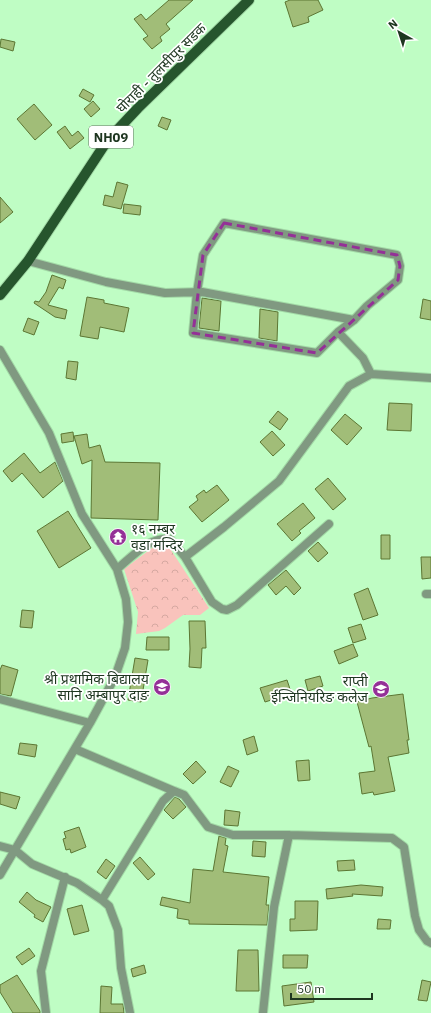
<svg xmlns="http://www.w3.org/2000/svg" width="431" height="1013" viewBox="0 0 431 1013" font-family="'IBM Plex Sans','Noto Sans Devanagari',sans-serif">
<style>
.forest{fill:url(#forest-crowns)}
.building{fill:#a1bd78;stroke:#5c7633}
.lines{fill:none;stroke-linecap:round;stroke-linejoin:round}
.street-casing{stroke:#a2d9a6;stroke-width:10}
.primary-casing{stroke:#a2d9a6;stroke-width:12}
.street{stroke:#809981;stroke-width:8}
.primary{stroke:#26552d;stroke-width:10}
.marked{fill:none;stroke:#943097;stroke-width:3;stroke-dasharray:8 5;stroke-linejoin:round}
.labels{text-anchor:middle;stroke-width:3.5;stroke-linejoin:round;paint-order:stroke}
.shield{fill:#fff;stroke:#627263;stroke-width:1}
.shield-label{font-size:13px;font-weight:bold;fill:#1e3620}
.street-label{font-size:14px;fill:#1e3620;stroke:#fff}
.poi-label{font-size:14px;fill:#1e3620;stroke:#fff;text-anchor:end}
</style>
<defs>
<pattern id="forest-crowns" width="20" height="18" patternUnits="userSpaceOnUse"><rect width="20" height="18" fill="#f9c3bc"/><path d="M2 6a3 3 0 1 1 6 0M12 15a3 3 0 1 1 6 0" fill="none" stroke="#d5a8a1"/></pattern>
</defs>
<rect width="100%" height="100%" fill="#bffdc4"/>
<!-- forest -->
<path class="forest" d="M 162,546 L 167,547 L 171,550 L 209,608 L 200,615 L 183,615 L 165,628 L 159,631 L 136,634 L 138,612 L 124,569 L 152,548 Z"/>
<!-- building -->
<path class="building" d="M 169,0 L 193,0 L 166,24 L 170,29 L 160,37 L 162,41 L 152,49 L 143,39 L 148,36 L 134,19 L 141,14 L 146,20 Z
M 290,0 L 318,0 L 323,10 L 308,17 L 309,22 L 293,27 L 285,2 Z
M 1,39 L 15,42 L 13,51 L 0,47 Z
M 83,89 L 94,95 L 90,102 L 79,96 Z
M 93,101 L 100,109 L 91,117 L 84,109 Z
M 34,104 L 52,125 L 35,140 L 17,119 Z
M 162,117 L 171,120 L 167,130 L 158,126 Z
M 65,126 L 72,136 L 78,131 L 84,138 L 70,149 L 57,132 Z
M 117,182 L 128,185 L 121,209 L 103,205 L 105,195 L 113,197 Z
M 0,197 L 13,212 L 0,223 Z
M 124,204 L 141,206 L 140,215 L 123,213 Z
M 52,275 L 66,280 L 63,289 L 59,287 L 48,305 L 67,310 L 65,319 L 55,317 L 34,303 L 35,301 L 39,302 L 46,292 Z
M 87,297 L 104,300 L 104,303 L 129,308 L 124,332 L 100,327 L 98,339 L 80,336 Z
M 202,298 L 221,301 L 219,331 L 199,328 Z
M 423,299 L 431,301 L 431,320 L 420,318 Z
M 260,309 L 278,312 L 277,341 L 259,338 Z
M 28,318 L 39,322 L 34,335 L 23,331 Z
M 68,361 L 78,362 L 76,380 L 66,378 Z
M 389,403 L 412,404 L 411,431 L 387,430 Z
M 278,411 L 288,419 L 280,430 L 269,422 Z
M 345,414 L 362,428 L 347,445 L 331,430 Z
M 272,431 L 285,445 L 273,456 L 260,442 Z
M 73,432 L 74,441 L 62,443 L 61,434 Z
M 87,434 L 89,448 L 100,445 L 105,462 L 160,463 L 158,520 L 91,518 L 92,460 L 82,464 L 74,436 Z
M 24,453 L 40,473 L 55,462 L 63,481 L 43,498 L 22,473 L 12,482 L 3,471 Z
M 328,478 L 346,499 L 333,510 L 315,489 Z
M 217,485 L 229,500 L 202,522 L 189,507 L 198,500 L 196,496 L 204,490 L 206,493 Z
M 303,503 L 315,518 L 299,531 L 301,533 L 292,541 L 277,524 Z
M 68,511 L 91,548 L 59,568 L 37,531 Z
M 381,535 L 390,535 L 390,559 L 381,559 Z
M 318,542 L 328,553 L 318,562 L 308,551 Z
M 421,557 L 431,557 L 431,578 L 422,579 Z
M 286,570 L 301,588 L 294,595 L 286,586 L 276,595 L 268,585 Z
M 368,588 L 378,615 L 363,620 L 354,594 Z
M 22,610 L 34,611 L 32,628 L 20,627 Z
M 189,621 L 205,621 L 206,648 L 202,648 L 201,668 L 189,667 L 190,649 Z
M 361,624 L 366,639 L 353,643 L 348,628 Z
M 147,637 L 169,637 L 169,650 L 146,650 Z
M 353,644 L 358,656 L 339,664 L 334,651 Z
M 135,658 L 148,660 L 141,702 L 128,700 Z
M 2,665 L 18,670 L 11,696 L 0,694 L 0,670 Z
M 320,676 L 323,686 L 308,691 L 305,680 Z
M 287,680 L 290,689 L 283,691 L 284,696 L 265,702 L 260,688 Z
M 403,694 L 409,740 L 407,740 L 409,753 L 388,757 L 395,791 L 374,795 L 373,792 L 362,794 L 359,773 L 375,771 L 371,746 L 369,747 L 357,702 L 372,698 Z
M 254,736 L 258,751 L 247,755 L 243,740 Z
M 20,743 L 37,745 L 35,757 L 18,754 Z
M 309,760 L 310,780 L 298,781 L 296,761 Z
M 196,761 L 206,772 L 193,784 L 183,774 Z
M 228,766 L 239,771 L 231,787 L 220,782 Z
M 0,792 L 20,797 L 16,809 L 0,804 Z
M 175,797 L 179,799 L 186,807 L 173,819 L 164,810 Z
M 225,810 L 240,812 L 238,826 L 224,825 Z
M 79,827 L 86,847 L 71,853 L 70,849 L 66,850 L 63,839 L 66,838 L 64,832 Z
M 219,836 L 226,838 L 225,845 L 228,846 L 223,872 L 269,877 L 266,905 L 269,905 L 267,925 L 189,924 L 189,920 L 177,918 L 178,909 L 160,905 L 162,897 L 190,903 L 193,869 L 213,871 Z
M 253,841 L 266,842 L 265,857 L 252,856 Z
M 140,857 L 155,874 L 148,880 L 133,863 Z
M 106,859 L 115,866 L 106,879 L 97,872 Z
M 354,860 L 355,870 L 338,871 L 337,861 Z
M 361,885 L 383,887 L 382,896 L 352,894 L 353,896 L 327,899 L 326,889 Z
M 27,892 L 36,900 L 51,907 L 43,922 L 34,917 L 35,915 L 19,902 Z
M 295,901 L 318,901 L 317,930 L 290,931 L 290,919 L 295,919 Z
M 82,905 L 89,931 L 74,935 L 67,909 Z
M 378,919 L 391,920 L 390,929 L 377,929 Z
M 29,948 L 35,956 L 22,965 L 16,957 Z
M 238,950 L 258,950 L 259,991 L 236,991 Z
M 283,955 L 308,955 L 307,968 L 283,968 Z
M 144,965 L 146,973 L 133,977 L 131,969 Z
M 17,975 L 40,1011 L 40,1013 L 13,1013 L 0,992 L 0,985 Z
M 422,980 L 431,982 L 427,1001 L 418,1000 Z
M 311,982 L 314,1002 L 284,1006 L 282,986 Z
M 101,986 L 112,987 L 111,1004 L 123,1004 L 124,1013 L 100,1013 Z"/>
<g class="lines">
<!-- street casing -->
<g class="street-casing">
<path id="street" d="M 224,223 L 397,255 L 400,266 L 398,280 L 367,306 L 354,320 L 338,332 L 317,353 L 193,333 L 197,292 L 203,255 Z
M 28,261 L 106,282 L 165,293 L 202,292 L 354,320
M 338,332 L 363,358 L 371,374 L 431,378
M 0,350 L 49,433 L 82,514 L 117,569 L 126,599 L 128,622 L 125,648 L 115,677 L 90,723 L 0,875
M 185,557 L 224,527 L 279,481 L 349,386 L 371,374
M 117,569 C 132,557 150,536 170,539 L 185,557 L 212,602 L 222,609 L 227,610 L 237,605 L 329,524
M 426,594 L 431,594
M 0,699 L 90,723
M 75,749 L 174,791
M 0,846 L 15,850 L 32,864 L 77,883 L 102,900 L 109,906 L 118,930 L 121,968 L 130,1013
M 102,900 L 163,801 L 174,791 L 184,795 L 208,827 L 233,835 L 289,835 L 392,838 L 404,847 L 415,916 L 419,930 L 427,941 L 431,943
M 46,1013 L 41,971 L 65,877
M 263,1013 L 274,907 L 289,835"/>
</g>
<!-- primary casing -->
<g class="primary-casing">
<path id="primary" d="M 0,295 L 28,261 L 107,141 L 138,108 L 249,0"/>
</g>
<!-- street -->
<use href="#street" class="street"/>
<!-- primary -->
<use href="#primary" class="primary"/>
</g>
<!-- marked area -->
<path class="marked" d="M 224,223 L 397,255 L 400,266 L 398,280 L 317,353 L 193,333 L 203,255 Z"/>
<!-- icons -->
<defs>
<g id="temple-disc" transform="scale(0.9)"><circle r="9.5" fill="#943097" stroke="#fff"/><path d="M0-6L5-2H3V0L6.5 2.5H4V6H1.5V3h-3V6H-4V2.5H-6.5L-3 0V-2H-5Z" fill="#fff"/></g>
<g id="school-disc" transform="scale(0.9)"><circle r="9.5" fill="#943097" stroke="#fff"/><path d="M0-5L7-2L0 1L-7-2ZM-4 1L0 2.5L4 1V4Q0 6-4 4Z" fill="#fff"/></g>
</defs>
<g fill-rule="evenodd">
<use href="#temple-disc" x="118" y="537"/>
<use href="#school-disc" x="162" y="687"/>
<use href="#school-disc" x="381" y="689"/>
</g>
<g class="labels">
<!-- shield labels -->
<rect class="shield" x="89" y="126" width="44" height="22" rx="3"/>
<g class="shield-label">
<text x="111" y="142">NH09</text>
</g>
<!-- street labels -->
<g class="street-label">
<text transform="translate(161 68) rotate(-45)" y="5">घोराही - तुलसीपुर सडक</text>
</g>
<!-- poi labels -->
<g class="poi-label">
<text x="131" y="534" text-anchor="start">१६ नम्बर<tspan x="131" dy="16">वडा मन्दिर</tspan></text>
<text x="149" y="684">श्री प्रथामिक बिद्यालय<tspan x="149" dy="16">सानि अम्बापुर दाङ</tspan></text>
<text x="368" y="686">राप्ती<tspan x="368" dy="16">ईन्जिनियरिङ कलेज</tspan></text>
</g>
</g>
<!-- north arrow -->
<g transform="translate(399 32) rotate(321)" stroke="#ffffff" stroke-width="3" paint-order="stroke">
<path d="M0-3L7 15L0 10L-7 15Z" fill="#1e3620"/>
<text y="-6" font-size="11" font-weight="bold" text-anchor="middle" fill="#1e3620">N</text>
</g>
<!-- scale -->
<path d="M291 993v6h81v-6" fill="none" stroke="#1e3620" stroke-width="2"/>
<text x="297" y="993" font-size="12" fill="#1e3620" stroke="#ffffff" stroke-width="3" paint-order="stroke">50 m</text>
</svg>
